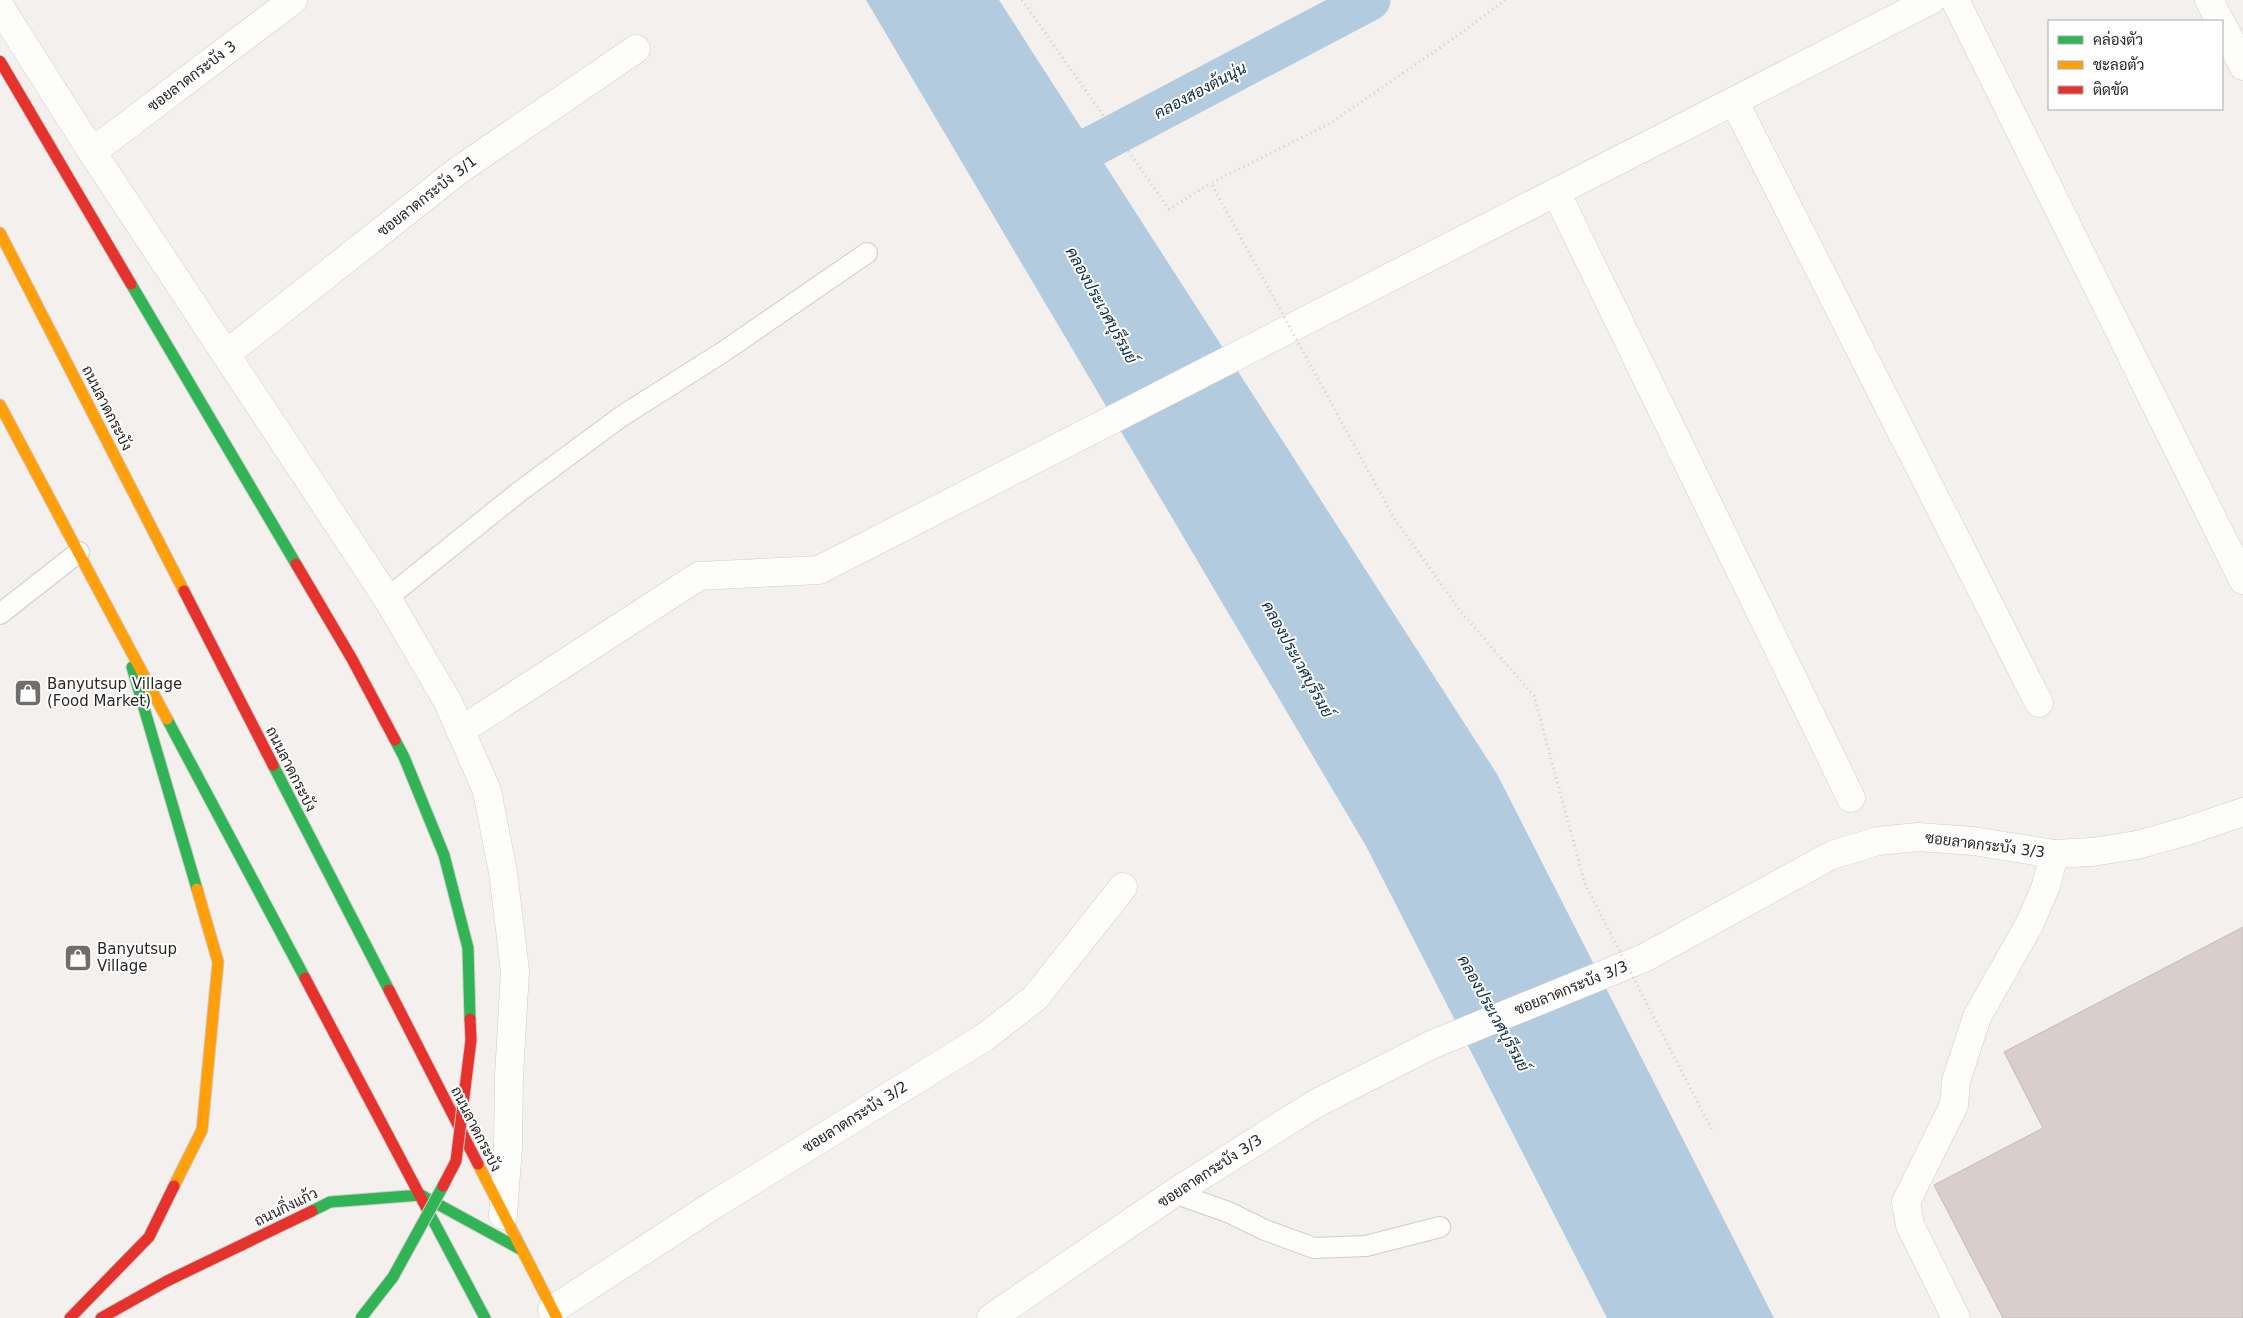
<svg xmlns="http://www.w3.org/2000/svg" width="2243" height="1318" viewBox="0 0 2243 1318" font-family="'DejaVu Sans',Sarabun,sans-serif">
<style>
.water{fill:#b2cbdf}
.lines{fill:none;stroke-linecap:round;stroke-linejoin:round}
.canal{stroke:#b2cbdf;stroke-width:41}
.building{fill:#d9cecb;stroke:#c0bcba}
.lane-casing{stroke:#d0cccb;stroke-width:22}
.street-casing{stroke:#d0cccb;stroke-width:29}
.fast-casing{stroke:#d0cccb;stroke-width:13}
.slow-casing{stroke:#d0cccb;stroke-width:13}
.jam-casing{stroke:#d0cccb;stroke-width:13}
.path{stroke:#d0cecd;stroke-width:3;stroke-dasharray:1 4;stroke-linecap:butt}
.lane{stroke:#fdfdfc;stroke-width:20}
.street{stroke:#fdfdfc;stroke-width:28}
.fast{stroke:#30b455;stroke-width:11}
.slow{stroke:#ff9f0a;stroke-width:11}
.jam{stroke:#e5322d;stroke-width:11}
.fast-bridge-casing{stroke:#d0cccb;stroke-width:13;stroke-linecap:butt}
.jam-bridge-casing{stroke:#d0cccb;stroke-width:13;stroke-linecap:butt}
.path-bridge{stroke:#d0cecd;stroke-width:3;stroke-dasharray:1 4;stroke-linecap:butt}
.fast-bridge{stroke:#30b455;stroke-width:11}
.jam-bridge{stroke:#e5322d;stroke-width:11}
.labels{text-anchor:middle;stroke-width:4;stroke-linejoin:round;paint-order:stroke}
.street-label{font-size:15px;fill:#2a2725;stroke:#fefefe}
.poi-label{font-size:15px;fill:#2a2725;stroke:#fefefe;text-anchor:start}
.water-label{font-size:16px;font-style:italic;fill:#0d2d42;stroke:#fefefe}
</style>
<rect width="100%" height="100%" fill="#f4f0ed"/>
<!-- water -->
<path class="water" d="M 866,0 L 999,0 L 1497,774 L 1774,1318 L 1607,1318 L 1366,846 Z"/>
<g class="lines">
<!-- canal -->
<path class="canal" d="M 1042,173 L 1370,0"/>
</g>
<!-- building -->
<path class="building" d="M 2243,927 L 2243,1318 L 2003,1318 L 1934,1185 L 2043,1128 L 2004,1052 Z"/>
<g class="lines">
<!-- lane casing -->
<g class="lane-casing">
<path id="lane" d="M 387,598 L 519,492 L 622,416 L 723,352 L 867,253
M 0,614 L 79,552
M 1174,1193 L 1228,1212 L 1265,1230 L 1314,1248 L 1366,1246 L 1440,1227"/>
</g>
<!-- street casing -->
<g class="street-casing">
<path id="street" d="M 1955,0 L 2243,580
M 2209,0 L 2220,21
M 0,7 L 92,152 L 387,598 L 448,702 L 487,791 L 503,872 L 515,971 L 509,1076 L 508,1147 L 503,1215
M 2222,24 L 2243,66
M 1734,101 L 2039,703
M 92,152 L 293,0
M 1556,192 L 1851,798
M 226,354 L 459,170 L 636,49
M 460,731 L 699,576 L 819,570 L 1931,0
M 552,1310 L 715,1204 L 985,1037 L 1035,998 L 1123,887
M 991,1318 L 1174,1193 L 1315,1104 L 1431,1045 L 1644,958 L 1832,855 L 1878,841 L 1918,837 L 1973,841 L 2054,854 L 2092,852 L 2137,845 L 2187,831 L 2243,812
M 1956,1318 L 1910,1225 L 1906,1202 L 1954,1105 L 1956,1081 L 1977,1017 L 2029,925 L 2046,886 L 2054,854"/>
</g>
<!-- fast casing -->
<g class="fast-casing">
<path id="fast" d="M 132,667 L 197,889
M 167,719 L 305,978
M 273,765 L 389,990
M 427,1209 L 485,1318
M 312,1211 L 330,1202 L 421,1195 L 520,1249"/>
</g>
<!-- slow casing -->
<g class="slow-casing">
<path id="slow" d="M 0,233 L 184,591
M 0,405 L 167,719
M 478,1164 L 557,1318
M 174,1186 L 202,1130 L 218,962 L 197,889"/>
</g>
<!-- jam casing -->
<g class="jam-casing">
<path id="jam" d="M 184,591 L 273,765
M 305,978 L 427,1209
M 389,990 L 478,1164
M 70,1318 L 149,1237 L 174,1186
M 101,1318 L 167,1281 L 312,1211"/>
</g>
<!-- path -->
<path class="path" d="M 1022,0 L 1169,209 L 1211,183"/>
<!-- lane -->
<use href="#lane" class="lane"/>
<!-- street -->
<use href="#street" class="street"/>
<!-- fast -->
<use href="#fast" class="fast"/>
<!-- slow -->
<use href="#slow" class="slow"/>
<!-- jam -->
<use href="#jam" class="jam"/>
<!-- fast-bridge casing -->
<g class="fast-bridge-casing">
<path id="fast-bridge" d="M 131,284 L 296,564
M 395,740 L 404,757 L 444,855 L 468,948 L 470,1019
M 361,1318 L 393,1277 L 443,1186"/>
</g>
<!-- jam-bridge casing -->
<g class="jam-bridge-casing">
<path id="jam-bridge" d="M 0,61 L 131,284
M 296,564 L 352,659 L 395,740
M 443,1186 L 456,1161 L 471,1040 L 470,1019"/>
</g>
<!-- path-bridge -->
<path class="path-bridge" d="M 1505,0 L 1457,36 L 1329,124 L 1211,183 L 1394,518 L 1461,612 L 1534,696 L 1585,884 L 1712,1130"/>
<!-- fast-bridge -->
<use href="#fast-bridge" class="fast-bridge"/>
<!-- jam-bridge -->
<use href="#jam-bridge" class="jam-bridge"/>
</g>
<!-- icons -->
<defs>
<g id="shop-square" transform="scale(1.4375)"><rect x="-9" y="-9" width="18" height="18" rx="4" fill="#716d6b" stroke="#fefefe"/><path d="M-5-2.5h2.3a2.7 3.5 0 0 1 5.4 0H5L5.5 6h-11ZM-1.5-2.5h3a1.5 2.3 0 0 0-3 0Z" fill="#fff"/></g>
</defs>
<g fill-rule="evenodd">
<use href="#shop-square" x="28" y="693"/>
<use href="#shop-square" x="78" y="958"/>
</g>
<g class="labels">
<!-- street labels -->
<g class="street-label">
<text transform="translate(192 76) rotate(-37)" y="5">ซอยลาดกระบัง 3</text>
<text transform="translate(427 196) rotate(-38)" y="5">ซอยลาดกระบัง 3/1</text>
<text transform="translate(107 408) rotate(63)" y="5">ถนนลาดกระบัง</text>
<text transform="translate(291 769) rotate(63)" y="5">ถนนลาดกระบัง</text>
<text transform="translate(1985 845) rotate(7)" y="5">ซอยลาดกระบัง 3/3</text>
<text transform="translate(1571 988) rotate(-22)" y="5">ซอยลาดกระบัง 3/3</text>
<text transform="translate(855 1117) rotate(-32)" y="5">ซอยลาดกระบัง 3/2</text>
<text transform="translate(476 1129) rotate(63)" y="5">ถนนลาดกระบัง</text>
<text transform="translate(1210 1171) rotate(-33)" y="5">ซอยลาดกระบัง 3/3</text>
<text transform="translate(286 1207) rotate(-26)" y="5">ถนนกิ่งแก้ว</text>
</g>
<!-- poi labels -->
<g class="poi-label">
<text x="47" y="689">Banyutsup Village<tspan x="47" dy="17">(Food Market)</tspan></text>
<text x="97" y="954">Banyutsup<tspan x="97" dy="17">Village</tspan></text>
</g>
<!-- water labels -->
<g class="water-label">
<text transform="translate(1200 90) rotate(-28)" y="6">คลองสองต้นนุ่น</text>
<text transform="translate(1102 305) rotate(61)" y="6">คลองประเวศบุรีรมย์</text>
<text transform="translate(1298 659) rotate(61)" y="6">คลองประเวศบุรีรมย์</text>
<text transform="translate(1494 1013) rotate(61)" y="6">คลองประเวศบุรีรมย์</text>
</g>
</g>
<!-- legend -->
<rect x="2048" y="20" width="175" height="90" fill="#fefefe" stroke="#a9a8a7"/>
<rect x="2058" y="36" width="25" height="8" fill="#30b455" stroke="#a9a8a7"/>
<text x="2093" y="45" font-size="15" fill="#2a2725">คล่องตัว</text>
<rect x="2058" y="61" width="25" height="8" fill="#ff9f0a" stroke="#a9a8a7"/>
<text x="2093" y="70" font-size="15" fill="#2a2725">ชะลอตัว</text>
<rect x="2058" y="86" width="25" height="8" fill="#e5322d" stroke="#a9a8a7"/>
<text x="2093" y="95" font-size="15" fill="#2a2725">ติดขัด</text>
</svg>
